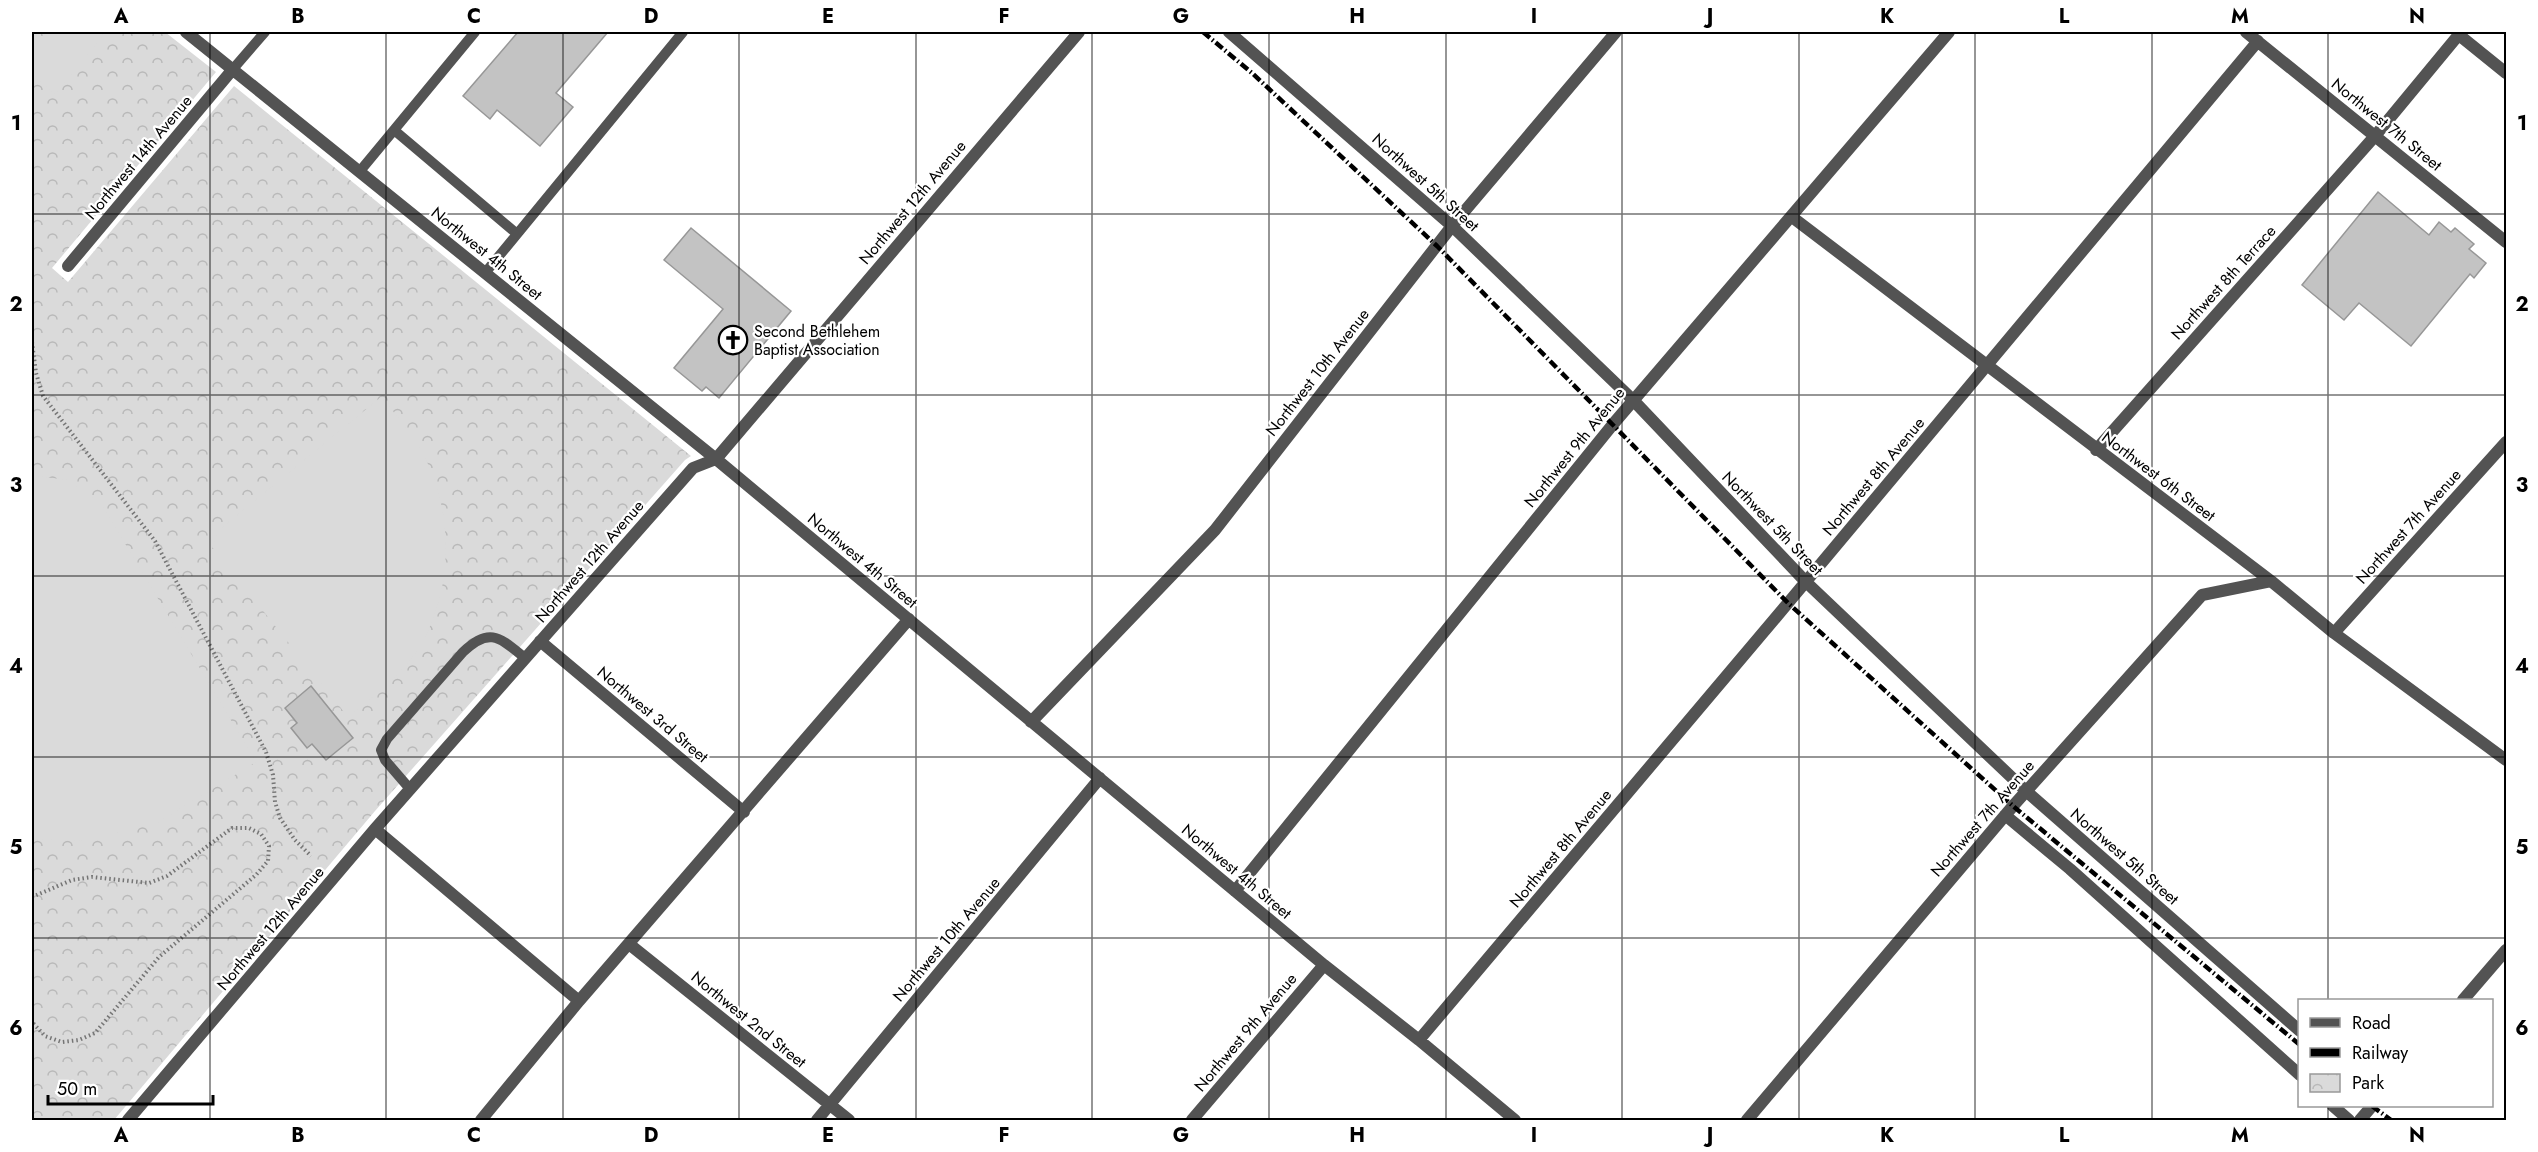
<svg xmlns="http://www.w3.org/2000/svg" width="2538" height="1152" viewBox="0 0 2538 1152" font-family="Jost,sans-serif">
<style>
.park{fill:url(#park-crowns)}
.garden{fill:#dadada}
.building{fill:#c3c3c3;stroke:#979797;stroke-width:1.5}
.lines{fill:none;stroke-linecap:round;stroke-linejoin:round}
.path{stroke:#757575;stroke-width:4;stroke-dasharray:1.5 3;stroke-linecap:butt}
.service{stroke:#535353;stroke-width:10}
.minor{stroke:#535353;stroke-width:12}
.rail{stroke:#000;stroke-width:4.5;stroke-dasharray:9 3 1.5 3;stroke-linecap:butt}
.grid{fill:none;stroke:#000;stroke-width:1.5;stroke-opacity:0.55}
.labels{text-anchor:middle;stroke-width:4.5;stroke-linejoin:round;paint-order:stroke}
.street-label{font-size:16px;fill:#000;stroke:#fff}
.poi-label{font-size:16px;fill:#000;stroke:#fff;text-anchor:start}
.neatline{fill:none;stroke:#000;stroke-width:2}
.grid-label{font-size:20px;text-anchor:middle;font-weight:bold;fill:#000}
</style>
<defs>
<pattern id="park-crowns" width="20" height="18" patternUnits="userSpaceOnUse" patternTransform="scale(1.5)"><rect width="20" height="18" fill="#dadada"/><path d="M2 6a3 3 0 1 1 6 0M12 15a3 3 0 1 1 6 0" fill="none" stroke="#b9b9b9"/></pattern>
</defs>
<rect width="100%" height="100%" fill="#fff"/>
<!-- park -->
<path class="park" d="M 32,32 L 165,32 L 216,72 L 52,268 L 68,282 L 234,86 L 691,456 L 685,460 L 375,811 L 114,1120 L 32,1120 Z"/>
<!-- garden -->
<path class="garden" d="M 47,32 L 99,32 L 104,35 L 55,94 L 32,74 L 32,50 Z
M 381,397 C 399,418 416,439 428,464 C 458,529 451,619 400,672 C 385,688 366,703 348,717 L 212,547 L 219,530 Z
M 36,476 L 68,480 L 100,502 L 256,762 L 157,823 L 85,841 L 32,839 L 32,479 Z"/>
<!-- building -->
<path class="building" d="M 518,32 L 608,32 L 556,93 L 573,107 L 540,146 L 497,110 L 490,119 L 463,96 Z
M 2378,192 L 2429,235 L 2439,222 L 2451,232 L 2455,228 L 2474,244 L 2469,249 L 2486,263 L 2474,278 L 2470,274 L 2411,346 L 2359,303 L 2344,320 L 2302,285 Z
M 691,228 L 791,311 L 719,398 L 706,387 L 702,391 L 674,368 L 723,309 L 664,260 Z
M 311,686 L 353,738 L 326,760 L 312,744 L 307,748 L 291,728 L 297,723 L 285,708 Z"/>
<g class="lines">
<!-- path -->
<path class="path" d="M 32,342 L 36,373 L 43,396 L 155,541 L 266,752 L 273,775 L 275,802 L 280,818 L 295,840 L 311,856
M 32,897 L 72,880 L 92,877 L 149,883 L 167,876 L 232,828 L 249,828 L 261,834 L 269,846 L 268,861 L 256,875 L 159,957 L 95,1033 L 79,1040 L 62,1042 L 45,1036 L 32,1022"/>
<!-- service -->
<path class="service" d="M 475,32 L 394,130 L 516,233
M 233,69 L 265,32
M 360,171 L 394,130
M 485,273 L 683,32
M 410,789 L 385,760 L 381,750 L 387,739 L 463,652 C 490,626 500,638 525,658"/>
<!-- minor -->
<path class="minor" d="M 186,32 L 716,459 L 1324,965 L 1419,1040 L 1515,1120
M 1229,32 L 1452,226 L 1633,400 L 1806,582 L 2026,791 L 2300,1031
M 2246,32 L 2506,242
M 2459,35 L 2506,73
M 1792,217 L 2271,581 L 2334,633 L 2506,760
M 68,266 L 233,69
M 2096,450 L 2375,136 L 2461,32
M 2334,633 L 2506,442
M 540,641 L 744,812
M 1031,722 L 1215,530 L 1452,226 L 1616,32
M 2005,815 L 2070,869 L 2300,1075
M 375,829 L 579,1001
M 1235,891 L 1614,423 L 1949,32
M 629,944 L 849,1120
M 2463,1000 L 2506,950
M 1419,1040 L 1788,603 L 2258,41
M 2333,1106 L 2349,1120
M 128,1120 L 375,829 L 693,468 L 716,459 L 1079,32
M 481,1120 L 579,1001 L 909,619
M 817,1120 L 1100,778
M 1192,1120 L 1324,965
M 1747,1120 L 2013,806 L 2202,595 L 2271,581
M 2360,1120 L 2372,1106"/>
<!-- rail -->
<path class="rail" d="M 1203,32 L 1252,73 L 1437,246 L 1788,603 L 2013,806 L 2300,1045
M 2372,1106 L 2391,1120"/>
</g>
<!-- grid -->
<path class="grid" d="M 210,32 L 210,1120M 386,32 L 386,1120M 563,32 L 563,1120M 739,32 L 739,1120M 916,32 L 916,1120M 1092,32 L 1092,1120M 1269,32 L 1269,1120M 1446,32 L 1446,1120M 1622,32 L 1622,1120M 1799,32 L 1799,1120M 1975,32 L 1975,1120M 2152,32 L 2152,1120M 2328,32 L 2328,1000M 32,214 L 2506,214M 32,395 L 2506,395M 32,576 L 2506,576M 32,757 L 2506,757M 32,938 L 2506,938M 2328,1106 L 2328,1120"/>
<!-- icons -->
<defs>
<g id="church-ring" transform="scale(1.5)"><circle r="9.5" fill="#fff" stroke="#000" stroke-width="1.5"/><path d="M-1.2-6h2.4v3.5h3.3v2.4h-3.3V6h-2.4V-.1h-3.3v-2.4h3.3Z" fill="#000"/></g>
</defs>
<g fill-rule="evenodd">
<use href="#church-ring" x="733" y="340"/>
</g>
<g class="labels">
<!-- street labels -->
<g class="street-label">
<text transform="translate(2387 124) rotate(39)" y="6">Northwest 7th Street</text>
<text transform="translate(138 157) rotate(-50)" y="6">Northwest 14th Avenue</text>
<text transform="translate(1426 182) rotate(42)" y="6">Northwest 5th Street</text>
<text transform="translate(912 202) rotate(-50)" y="6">Northwest 12th Avenue</text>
<text transform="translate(487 253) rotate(39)" y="6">Northwest 4th Street</text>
<text transform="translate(2223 282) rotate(-48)" y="6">Northwest 8th Terrace</text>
<text transform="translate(1317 372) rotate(-52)" y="6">Northwest 10th Avenue</text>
<text transform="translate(1574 447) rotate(-51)" y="6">Northwest 9th Avenue</text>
<text transform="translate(1873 476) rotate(-50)" y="6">Northwest 8th Avenue</text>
<text transform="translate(2159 476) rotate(37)" y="6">Northwest 6th Street</text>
<text transform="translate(1773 523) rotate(46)" y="6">Northwest 5th Street</text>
<text transform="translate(2408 526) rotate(-48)" y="6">Northwest 7th Avenue</text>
<text transform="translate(863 560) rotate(40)" y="6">Northwest 4th Street</text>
<text transform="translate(589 561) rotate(-49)" y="6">Northwest 12th Avenue</text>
<text transform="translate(653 714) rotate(40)" y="6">Northwest 3rd Street</text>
<text transform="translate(1982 818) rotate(-49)" y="6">Northwest 7th Avenue</text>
<text transform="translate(1560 848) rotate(-50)" y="6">Northwest 8th Avenue</text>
<text transform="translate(2125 856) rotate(41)" y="6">Northwest 5th Street</text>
<text transform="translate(1237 871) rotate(40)" y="6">Northwest 4th Street</text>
<text transform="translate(270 928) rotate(-50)" y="6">Northwest 12th Avenue</text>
<text transform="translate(946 939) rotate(-50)" y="6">Northwest 10th Avenue</text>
<text transform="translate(749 1019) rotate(39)" y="6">Northwest 2nd Street</text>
<text transform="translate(1245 1032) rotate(-50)" y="6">Northwest 9th Avenue</text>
</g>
<!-- poi labels -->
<g class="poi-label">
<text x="754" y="337">Second Bethlehem<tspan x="754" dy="18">Baptist Association</tspan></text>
</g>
</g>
<!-- border -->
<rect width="2538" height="1152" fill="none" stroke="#ffffff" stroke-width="66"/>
<!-- legend -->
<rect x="2298" y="999" width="195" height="108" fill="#ffffff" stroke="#999999" stroke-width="1.5"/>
<rect x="2310" y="1018" width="30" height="9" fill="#535353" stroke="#999999" stroke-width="1.5"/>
<text x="2352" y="1029" font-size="18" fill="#000000">Road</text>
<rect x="2310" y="1048" width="30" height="9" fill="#000000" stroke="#999999" stroke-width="1.5"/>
<text x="2352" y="1059" font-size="18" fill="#000000">Railway</text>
<rect x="2310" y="1074" width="30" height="18" fill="url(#park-crowns)" stroke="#999999" stroke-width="1.5"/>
<text x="2352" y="1089" font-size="18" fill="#000000">Park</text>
<!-- scale -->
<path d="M48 1095v9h165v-9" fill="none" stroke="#000000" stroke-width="3"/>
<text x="57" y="1095" font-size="18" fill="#000000" stroke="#ffffff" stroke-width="4.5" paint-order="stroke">50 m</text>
<rect x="33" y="33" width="2472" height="1086" class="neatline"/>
<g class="grid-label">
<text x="121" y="23">A</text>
<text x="298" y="23">B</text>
<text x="474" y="23">C</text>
<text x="651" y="23">D</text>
<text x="828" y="23">E</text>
<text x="1004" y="23">F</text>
<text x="1181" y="23">G</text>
<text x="1357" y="23">H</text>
<text x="1534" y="23">I</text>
<text x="1710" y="23">J</text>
<text x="1887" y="23">K</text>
<text x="2064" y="23">L</text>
<text x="2240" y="23">M</text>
<text x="2417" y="23">N</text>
<text x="16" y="130">1</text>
<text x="2522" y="130">1</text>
<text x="16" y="311">2</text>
<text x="2522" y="311">2</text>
<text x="16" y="492">3</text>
<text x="2522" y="492">3</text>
<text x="16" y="673">4</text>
<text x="2522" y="673">4</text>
<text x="16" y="854">5</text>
<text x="2522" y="854">5</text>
<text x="16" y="1035">6</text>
<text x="2522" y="1035">6</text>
<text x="121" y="1142">A</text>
<text x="298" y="1142">B</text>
<text x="474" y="1142">C</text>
<text x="651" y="1142">D</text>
<text x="828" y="1142">E</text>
<text x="1004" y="1142">F</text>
<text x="1181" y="1142">G</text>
<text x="1357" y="1142">H</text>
<text x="1534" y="1142">I</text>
<text x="1710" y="1142">J</text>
<text x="1887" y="1142">K</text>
<text x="2064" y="1142">L</text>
<text x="2240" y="1142">M</text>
<text x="2417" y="1142">N</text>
</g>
</svg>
